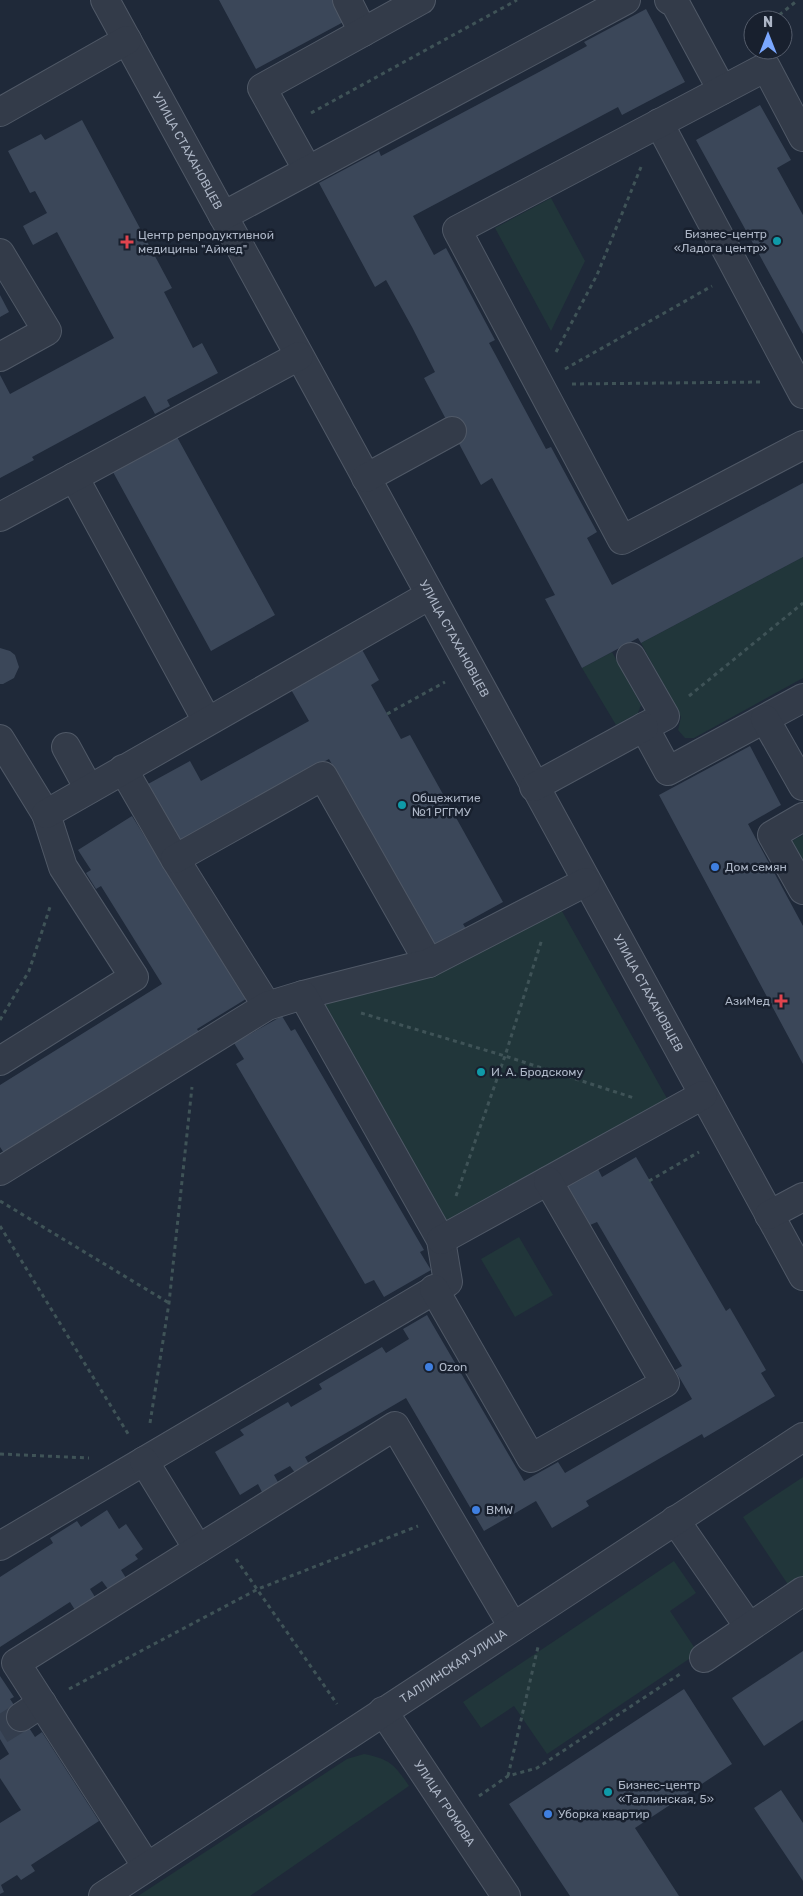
<svg xmlns="http://www.w3.org/2000/svg" width="803" height="1896" viewBox="0 0 803 1896" font-family="Rubik,sans-serif">
<style>
.green{fill:#21363a}
.building{fill:#3b4759}
.lines{fill:none;stroke-linecap:round;stroke-linejoin:round}
.minor-tunnel{stroke:#343e4e;stroke-width:28;stroke-dasharray:28 14;stroke-linecap:butt}
.minor-casing{stroke:#505967;stroke-width:30}
.path{stroke:#3f5357;stroke-width:3;stroke-dasharray:4 4;stroke-linecap:butt}
.minor{stroke:#333b49;stroke-width:28}
.culture-dot{fill:#0f9aa8;stroke:#18202e;stroke-width:2}
.health-dot{fill:#e0444e;stroke:#18202e;stroke-width:2}
.shop-dot{fill:#3f7fe0;stroke:#18202e;stroke-width:2}
.labels{text-anchor:middle;stroke-width:5;stroke-linejoin:round;paint-order:stroke}
.street-label{font-size:12px;fill:#adb6c6;stroke:#18202e}
.poi-label{font-size:12px;fill:#adb6c6;stroke:#18202e;text-anchor:start}
</style>
<rect width="100%" height="100%" fill="#1f2939"/>
<!-- green -->
<path class="green" d="M 551,198 L 585,261 L 551,331 L 495,228 Z
M 803,557 L 803,678 L 694,738 L 685,738 L 678,730 L 681,717 L 641,643 Z
M 612,652 L 641,705 L 638,713 L 616,725 L 582,668 Z
M 803,835 L 803,865 L 790,842 Z
M 558,904 L 669,1102 L 442,1226 L 313,1001 Z
M 519,1237 L 553,1295 L 515,1317 L 481,1259 Z
M 803,1477 L 803,1578 L 789,1586 L 743,1517 Z
M 674,1561 L 696,1593 L 670,1611 L 698,1653 L 547,1754 L 514,1706 L 481,1728 L 463,1702 Z
M 364,1754 C 390,1759 395,1765 409,1786 L 250,1896 L 138,1896 L 347,1759 Z"/>
<!-- building -->
<path class="building" d="M 219,0 L 339,0 L 349,19 L 256,69 Z
M 646,9 L 685,82 L 622,115 L 618,107 L 413,216 L 434,255 L 446,248 L 495,340 L 489,343 L 495,354 L 546,449 L 551,447 L 597,532 L 587,538 L 612,585 L 803,483 L 803,557 L 641,643 L 638,638 L 582,668 L 545,599 L 555,595 L 492,478 L 481,485 L 424,378 L 435,372 L 412,327 L 386,280 L 375,287 L 319,183 L 379,151 L 381,156 L 539,72 L 587,46 L 584,42 Z
M 760,105 L 791,160 L 777,168 L 803,215 L 803,334 L 696,140 Z
M 82,120 L 172,288 L 164,292 L 193,348 L 202,343 L 218,373 L 167,400 L 170,406 L 155,414 L 145,396 L 32,457 L 34,460 L 0,478 L 0,375 L 10,394 L 114,338 L 57,232 L 33,245 L 23,226 L 47,213 L 35,191 L 30,193 L 8,151 L 41,134 L 45,140 Z
M 0,295 L 9,312 L 0,317 Z
M 177,437 L 275,615 L 211,651 L 113,472 Z
M 360,646 L 379,680 L 371,685 L 401,739 L 410,735 L 503,902 L 463,924 L 468,932 L 436,950 L 329,759 L 207,826 L 182,844 L 148,784 L 190,761 L 201,781 L 309,721 L 289,686 Z
M 0,648 L 10,651 L 15,655 L 19,667 L 14,678 L 3,684 L 0,684 Z
M 750,746 L 781,805 L 748,824 L 803,926 L 803,1064 L 659,795 Z
M 132,816 L 246,999 L 197,1029 L 200,1034 L 6,1156 L 0,1147 L 0,1085 L 162,984 L 101,886 L 96,889 L 86,873 L 91,870 L 78,850 Z
M 282,1016 L 291,1031 L 295,1029 L 424,1250 L 420,1252 L 431,1270 L 384,1297 L 374,1280 L 365,1284 L 236,1064 L 244,1059 L 234,1043 Z
M 636,1157 L 726,1311 L 730,1308 L 766,1370 L 761,1373 L 775,1396 L 704,1438 L 702,1434 L 586,1501 L 589,1506 L 552,1528 L 536,1501 L 484,1531 L 406,1398 L 305,1457 L 310,1466 L 296,1474 L 290,1466 L 274,1475 L 279,1484 L 263,1494 L 258,1484 L 240,1495 L 215,1452 L 244,1435 L 240,1430 L 288,1402 L 291,1407 L 322,1389 L 319,1384 L 382,1347 L 386,1353 L 409,1339 L 403,1329 L 427,1315 L 524,1481 L 558,1462 L 565,1473 L 692,1399 L 675,1370 L 682,1366 L 637,1290 L 597,1222 L 590,1225 L 567,1185 L 597,1167 L 602,1177 Z
M 107,1510 L 119,1529 L 126,1524 L 143,1549 L 135,1555 L 138,1559 L 121,1570 L 126,1578 L 108,1589 L 102,1581 L 90,1589 L 95,1597 L 75,1610 L 70,1602 L 0,1647 L 0,1577 L 53,1543 L 50,1538 L 77,1521 L 81,1527 Z
M 803,1651 L 803,1720 L 764,1746 L 732,1698 Z
M 0,1676 L 14,1697 L 10,1699 L 35,1737 L 42,1732 L 99,1821 L 31,1865 L 35,1871 L 21,1880 L 17,1875 L 1,1885 L 4,1892 L 0,1894 L 0,1823 L 21,1810 L 0,1778 L 0,1760 L 9,1754 L 0,1739 Z
M 684,1689 L 732,1764 L 635,1828 L 679,1896 L 570,1896 L 509,1804 Z
M 781,1790 L 803,1823 L 803,1881 L 754,1808 Z"/>
<g class="lines">
<!-- minor-tunnel -->
<path class="minor-tunnel" d="M 0,1730 L 21,1717"/>
<!-- minor casing -->
<g class="minor-casing">
<g id="minor">
<path id="s1" d="M 105,0 L 803,1276"/>
<path d="M 347,0 L 363,32"/>
<path d="M 669,0 L 675,3 L 722,90"/>
<path d="M 0,112 L 127,40"/>
<path d="M 659,123 L 803,394"/>
<path d="M 803,137 L 766,67 L 457,230 L 622,540 L 803,445"/>
<path d="M 307,169 L 262,88 L 421,0"/>
<path d="M 223,216 L 626,0"/>
<path d="M 0,253 L 47,331 L 0,357"/>
<path d="M 74,477 L 207,721"/>
<path d="M 366,478 L 452,431"/>
<path d="M 0,517 L 299,356"/>
<path d="M 631,657 L 665,716 L 644,727 L 668,771 L 803,698"/>
<path d="M 765,719 L 803,786"/>
<path d="M 0,739 L 46,814 L 63,867 L 134,977 L 0,1061"/>
<path d="M 66,747 L 89,789"/>
<path d="M 123,769 L 175,859 L 267,1006"/>
<path d="M 534,787 L 644,727"/>
<path d="M 46,814 L 430,595"/>
<path d="M 803,817 L 772,835 L 803,890"/>
<path d="M 175,859 L 323,776 L 429,963"/>
<path d="M 303,995 L 429,963 L 586,882"/>
<path d="M 0,1171 L 267,1006 L 303,995 L 441,1240 L 448,1282 L 0,1546"/>
<path d="M 769,1215 L 803,1197"/>
<path d="M 441,1240 L 703,1095"/>
<path d="M 434,1289 L 531,1458 L 665,1383 L 548,1181"/>
<path d="M 144,1461 L 198,1549"/>
<path d="M 675,1520 L 749,1627"/>
<path d="M 704,1658 L 803,1591"/>
<path id="s2" d="M 383,1711 L 506,1896"/>
<path d="M 21,1717 L 42,1703"/>
<path d="M 147,1867 L 16,1663 L 395,1426 L 513,1627"/>
<path id="s3" d="M 103,1896 L 803,1437"/>
</g>
</g>
<!-- path -->
<path class="path" d="M 773,20 L 798,0
M 311,113 L 517,0
M 556,352 L 597,275 L 641,167
M 565,369 L 712,286
M 572,384 L 763,382
M 689,696 L 803,603
M 387,714 L 445,682
M 361,1013 L 505,1056 L 634,1098
M 0,1020 L 29,971 L 51,904
M 649,1181 L 699,1152
M 456,1196 L 505,1056 L 542,939
M 0,1201 L 169,1303
M 0,1226 L 130,1437
M 150,1423 L 169,1303 L 192,1087
M 0,1454 L 89,1458
M 236,1559 L 337,1704
M 69,1689 L 258,1589 L 418,1526
M 508,1776 L 538,1647
M 479,1796 L 508,1776 L 537,1768 L 680,1674"/>
<!-- minor -->
<use href="#minor" class="minor"/>
</g>
<!-- markers -->
<g class="culture-dot">
<circle cx="777" cy="241" r="5"/>
<circle cx="402" cy="805" r="5"/>
<circle cx="481" cy="1072" r="5"/>
<circle cx="608" cy="1792" r="5"/>
</g>
<g class="health-dot">
<path d="M124.5 234.5h5v5h5v5h-5v5h-5v-5h-5v-5h5z"/>
<path d="M778.5 993.5h5v5h5v5h-5v5h-5v-5h-5v-5h5z"/>
</g>
<g class="shop-dot">
<circle cx="715" cy="867" r="5"/>
<circle cx="429" cy="1367" r="5"/>
<circle cx="476" cy="1510" r="5"/>
<circle cx="548" cy="1814" r="5"/>
</g>
<g class="labels">
<!-- street labels -->
<g class="street-label">
<text dy="4" stroke="none"><textPath href="#s1" startOffset="172">УЛИЦА СТАХАНОВЦЕВ</textPath></text>
<text dy="4" stroke="none"><textPath href="#s1" startOffset="728">УЛИЦА СТАХАНОВЦЕВ</textPath></text>
<text dy="4" stroke="none"><textPath href="#s1" startOffset="1132">УЛИЦА СТАХАНОВЦЕВ</textPath></text>
<text dy="4" stroke="none"><textPath href="#s3" startOffset="419">ТАЛЛИНСКАЯ УЛИЦА</textPath></text>
<text dy="4" stroke="none"><textPath href="#s2" startOffset="111">УЛИЦА ГРОМОВА</textPath></text>
</g>
<!-- poi labels -->
<g class="poi-label">
<text x="767" y="238" text-anchor="end">Бизнес-центр<tspan x="767" dy="14">«Ладога центр»</tspan></text>
<text x="138" y="239">Центр репродуктивной<tspan x="138" dy="14">медицины "Аймед"</tspan></text>
<text x="412" y="802">Общежитие<tspan x="412" dy="14">№1 РГГМУ</tspan></text>
<text x="725" y="871">Дом семян</text>
<text x="770" y="1005" text-anchor="end">АзиМед</text>
<text x="491" y="1076">И. А. Бродскому</text>
<text x="439" y="1371">Ozon</text>
<text x="486" y="1514">BMW</text>
<text x="618" y="1789">Бизнес-центр<tspan x="618" dy="14">«Таллинская, 5»</tspan></text>
<text x="558" y="1818">Уборка квартир</text>
</g>
</g>
<!-- north arrow -->
<g transform="translate(768 35)"><circle r="24" fill="#18202e" stroke="#545c6b"/>
<path d="M0-4L9 19L0 12L-9 19Z" fill="#7aa7fe"/>
<text y="-8" font-size="14" font-weight="bold" text-anchor="middle" fill="#adb6c6">N</text>
</g>
</svg>
